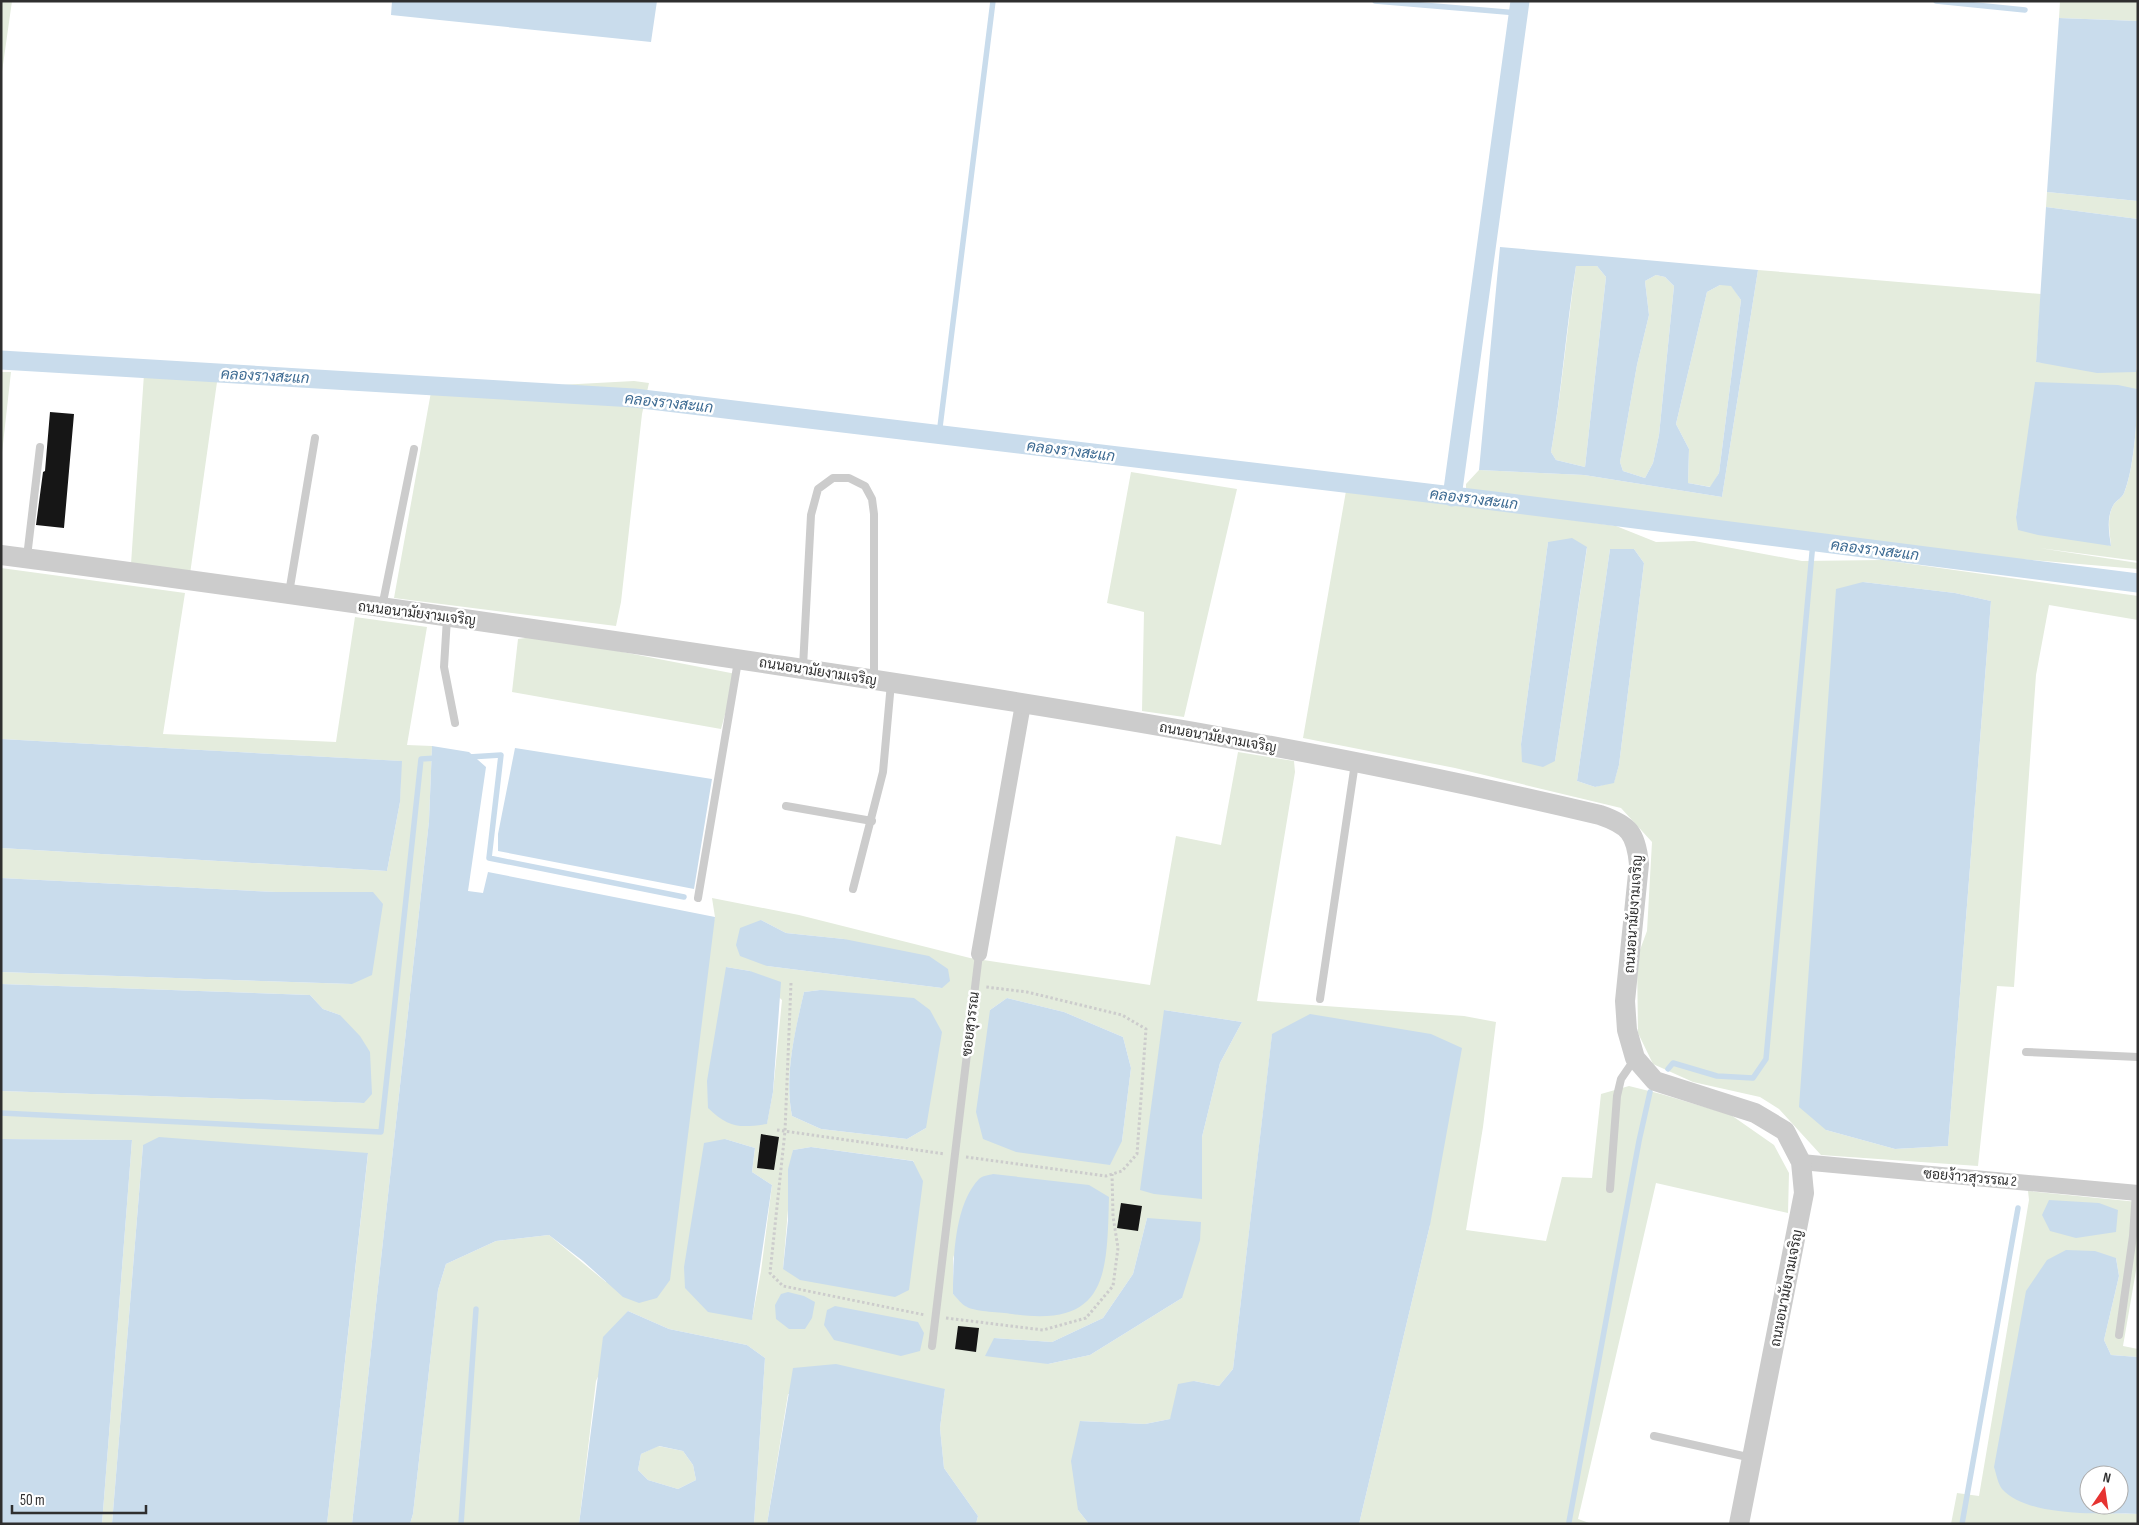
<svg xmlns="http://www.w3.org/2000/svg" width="2139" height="1525" viewBox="0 0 2139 1525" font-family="'Sofia Sans Condensed',Sarabun,sans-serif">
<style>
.green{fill:#e4ecdd;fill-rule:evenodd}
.water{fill:#c9dcec;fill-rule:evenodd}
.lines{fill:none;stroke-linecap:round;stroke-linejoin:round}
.stream{stroke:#c9dcec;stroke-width:5.5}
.canal{stroke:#c9dcec;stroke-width:19}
.building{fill:#161616}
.path{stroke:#ccc;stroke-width:3;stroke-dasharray:2.5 2.5;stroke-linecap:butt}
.service{stroke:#ccc;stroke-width:8}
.minor{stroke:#ccc;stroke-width:16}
.tertiary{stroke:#ccc;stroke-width:20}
.labels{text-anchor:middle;stroke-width:5;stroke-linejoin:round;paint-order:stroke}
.street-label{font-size:14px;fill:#2f2f2f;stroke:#fff}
.water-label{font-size:15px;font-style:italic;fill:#3c6a92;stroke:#fff}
</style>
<rect width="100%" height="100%" fill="#fff"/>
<!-- green -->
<path class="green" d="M 1,1 L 12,1 L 1,79 Z
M 2060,1 L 2138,1 L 2138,21 L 2059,18 Z
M 2047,192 L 2138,201 L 2138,219 L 2046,207 Z
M 1576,266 L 1597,266 L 1606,277 L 1585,467 L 1556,460 L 1551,452 C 1562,390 1567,328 1576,266 Z
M 1758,270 L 2041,294 L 2036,362 L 2136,372 L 2138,365 L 2138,561 L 2039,548 L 2138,563 L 2138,569 L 1927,551 L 1471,493 L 1466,488 L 1466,484 L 1479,470 L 1584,475 L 1722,497 ZM 2137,389 C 2138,414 2134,471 2124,493 C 2122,498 2117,500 2114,504 C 2106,517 2110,532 2111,546 L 2016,517 L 2022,480 Z
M 1656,275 L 1665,277 L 1674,286 L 1659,435 L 1653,463 L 1645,478 L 1623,471 L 1620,462 L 1637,365 L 1649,315 L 1645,281 Z
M 1720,285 L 1731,285 L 1741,300 L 1719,473 L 1711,487 L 1688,483 L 1689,449 L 1676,424 L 1707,292 Z
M 1,372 L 11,372 L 1,462 Z
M 144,374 L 218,375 L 190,574 L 131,564 Z
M 634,381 L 649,383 L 642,414 L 621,602 L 616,626 L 394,598 L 431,392 Z
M 1131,472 L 1237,489 L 1184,717 L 1142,711 L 1144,612 L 1107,603 Z
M 1346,491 L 1494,501 L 1493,509 L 1616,526 L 1656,542 L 1694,541 L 1802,561 L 1883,560 L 2138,596 L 2138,620 L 2049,605 L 2036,675 L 2014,987 L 1997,986 L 1978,1166 L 1821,1155 L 1779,1109 L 1760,1097 L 1693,1082 L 1653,1064 L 1638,1033 L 1637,958 L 1647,931 L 1652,842 L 1621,808 L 1455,768 L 1303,738 ZM 1548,542 L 1587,548 L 1555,761 L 1523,762 L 1521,744 ZM 1610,549 L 1634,549 L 1644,563 L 1619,765 L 1614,782 L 1595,787 L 1577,781 ZM 1863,582 L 1955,593 L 1991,601 L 1948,1146 L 1895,1149 L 1826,1130 Z
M 1,568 L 185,593 L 163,734 L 336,742 L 355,617 L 427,627 L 407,745 L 432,746 L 429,821 L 352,1524 L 327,1524 L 368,1154 L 143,1145 L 112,1524 L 102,1524 L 132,1140 L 1,1139 L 1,1091 L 364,1103 L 340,1015 L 323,1009 L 310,995 L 1,984 L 1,972 L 352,984 L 373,892 L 276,892 L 1,878 L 1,848 L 387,871 L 400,802 L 401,761 L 1,739 Z
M 540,636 L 736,674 L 721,729 L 512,692 L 518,639 Z
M 1238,752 L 1294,761 L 1295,772 L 1257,1001 L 1464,1016 L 1496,1022 L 1483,1127 L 1466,1230 L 1546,1241 L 1562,1177 L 1592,1178 L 1601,1094 L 1629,1086 L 1661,1094 L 1731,1115 L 1774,1145 L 1789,1173 L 1788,1213 L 1656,1183 L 1578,1519 L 1592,1524 L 1359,1524 L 1430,1225 L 1272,1035 L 1233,1369 L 1219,1386 L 1194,1381 L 1170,1419 L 1145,1424 L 1080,1421 L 1078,1510 L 1089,1524 L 976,1524 L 978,1516 L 944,1468 L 940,1428 L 945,1389 L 788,1394 L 767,1524 L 754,1524 L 765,1358 L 747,1345 L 669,1329 L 628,1311 L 596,1381 L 579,1524 L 410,1524 L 413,1514 L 438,1290 L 446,1264 L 496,1241 L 549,1235 L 606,1282 L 715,917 L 712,898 L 799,915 L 970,958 L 1150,985 L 1176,836 L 1221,845 ZM 761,920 L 786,933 L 844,939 L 942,988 L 767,966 ZM 726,967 L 750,971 L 782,1000 L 773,1092 L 767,1123 ZM 820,990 L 926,1128 L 907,1139 L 821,1129 L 792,1116 C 784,1076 795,1032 804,992 ZM 1007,998 L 1064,1012 L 1123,1037 L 1131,1068 L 1122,1141 L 990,1010 ZM 1164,1010 L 1242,1022 L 1220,1063 L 1202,1137 L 1201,1199 ZM 725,1139 L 755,1148 L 752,1172 L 772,1185 L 761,1271 L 752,1319 ZM 811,1147 L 914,1161 L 783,1269 L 793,1150 ZM 1147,1218 L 1182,1298 L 1090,1355 L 1048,1364 L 994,1338 L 1052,1342 L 1103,1318 L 1133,1274 ZM 953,1255 L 967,1307 L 953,1294 Z
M 2028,1191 L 2138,1202 L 2138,1259 L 2123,1346 L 2138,1349 L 2138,1357 L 2111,1355 L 2104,1340 L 2119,1276 L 2116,1258 L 2072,1512 L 2138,1514 L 2138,1524 L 1951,1524 L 1957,1493 L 1979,1496 L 2029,1200 Z
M 658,1446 L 683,1451 L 693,1465 L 696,1480 L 678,1489 L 648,1480 L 638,1470 L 641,1454 Z"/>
<!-- water -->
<path class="water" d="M 392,1 L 657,1 L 651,42 L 391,15 Z
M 2059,18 L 2138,21 L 2138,201 L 2047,192 Z
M 2046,207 L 2138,219 L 2136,372 L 2097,373 L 2036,362 Z
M 1500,247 L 1758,270 L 1722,497 L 1584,475 L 1479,470 ZM 1576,266 L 1597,266 L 1606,277 L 1585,467 L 1556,460 L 1551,452 C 1562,390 1566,328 1576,266 ZM 1656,275 L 1665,277 L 1674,286 L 1659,435 L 1653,463 L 1645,478 L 1623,471 L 1620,462 L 1637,365 L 1649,315 L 1645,281 ZM 1720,285 L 1731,286 L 1741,300 L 1719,473 L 1710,487 L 1688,483 L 1689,449 L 1676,424 L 1707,292 Z
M 2035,382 L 2118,385 L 2137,389 C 2138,414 2134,470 2124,493 C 2122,498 2117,500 2114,504 C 2106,517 2109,532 2111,546 L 2038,535 L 2018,530 L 2016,517 Z
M 1572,538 L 1587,547 L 1555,761 L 1543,767 L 1522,762 L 1521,744 L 1548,542 Z
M 1610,549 L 1634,549 L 1644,563 L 1619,765 L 1614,783 L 1595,787 L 1577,781 Z
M 1863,582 L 1955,593 L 1991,601 L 1948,1146 L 1895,1149 L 1826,1130 L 1799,1107 L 1836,589 Z
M 1,739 L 402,761 L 400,802 L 387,871 L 1,848 Z
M 432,746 L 469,752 L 486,767 L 468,891 L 483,893 L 488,872 L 715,917 L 670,1280 L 657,1298 L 639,1303 L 623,1297 L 583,1261 L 549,1235 L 496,1241 L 446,1264 L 438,1290 L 413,1514 L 410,1524 L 352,1524 L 429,821 Z
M 515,748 L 712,779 L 694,889 L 498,851 L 498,834 Z
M 1,878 L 276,892 L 373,892 L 383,904 L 372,975 L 352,984 L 1,972 Z
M 761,920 L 786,933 L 844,939 L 929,956 L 948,969 L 950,981 L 942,988 L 767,966 L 740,956 L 736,945 L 740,928 Z
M 726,967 L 750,971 L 781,982 L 773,1092 L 767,1124 C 739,1128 729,1128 708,1108 L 707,1081 Z
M 1,984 L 310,995 L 323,1009 L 340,1015 L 360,1036 L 370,1052 L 372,1094 L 364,1103 L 1,1091 Z
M 820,990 L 914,998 L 930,1010 L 942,1032 L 926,1128 L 907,1139 L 821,1129 L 792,1116 C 784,1076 795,1031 804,992 Z
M 1007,998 L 1064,1012 L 1123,1037 L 1131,1068 L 1122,1141 L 1110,1165 L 1016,1152 L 983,1139 L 976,1112 L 990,1010 Z
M 1164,1010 L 1242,1022 L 1220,1063 L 1202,1137 L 1202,1199 L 1154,1194 L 1140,1190 Z
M 1310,1014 L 1431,1034 L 1462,1048 L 1430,1225 L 1359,1524 L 1089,1524 L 1078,1510 L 1071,1461 L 1080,1421 L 1145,1424 L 1170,1419 L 1178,1384 L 1194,1381 L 1219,1386 L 1233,1369 L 1272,1034 Z
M 159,1137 L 368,1153 L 327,1524 L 112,1524 L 143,1145 Z
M 1,1139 L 132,1140 L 102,1524 L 1,1524 Z
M 725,1139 L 755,1148 L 752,1172 L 772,1185 L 752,1320 L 708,1312 L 685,1288 L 684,1267 L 704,1143 Z
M 811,1147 L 913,1161 L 923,1181 L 909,1290 L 895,1297 L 800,1280 L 783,1269 L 788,1220 L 788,1169 L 793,1150 Z
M 993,1174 L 1089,1185 L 1109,1197 C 1107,1274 1108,1328 1012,1314 C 1001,1312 977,1312 967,1307 C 962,1305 957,1298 953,1294 C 953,1261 954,1205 979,1179 C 982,1176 989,1175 993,1174 Z
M 2049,1200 L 2099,1203 L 2118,1210 L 2116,1232 L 2076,1238 L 2050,1231 L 2042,1215 Z
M 1147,1218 L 1201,1222 L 1200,1240 L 1182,1298 L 1090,1355 L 1048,1364 L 985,1356 L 994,1338 L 1052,1342 L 1103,1318 L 1133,1274 Z
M 2066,1250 L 2095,1251 L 2116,1258 L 2119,1276 L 2104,1340 L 2111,1355 L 2138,1357 L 2138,1514 C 2100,1513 2029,1518 2002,1489 C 1998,1484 1996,1473 1994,1467 L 2026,1291 L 2047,1260 ZM 2089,1475 L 2119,1475 L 2119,1505 L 2089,1505 Z
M 788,1292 L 804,1296 L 815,1302 L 812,1318 L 805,1329 L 789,1329 L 776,1319 L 775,1305 L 781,1294 Z
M 835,1306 L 918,1322 L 924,1333 L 920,1351 L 901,1356 L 834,1340 L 824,1325 L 827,1310 Z
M 628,1311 L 669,1329 L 747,1345 L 765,1358 L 754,1524 L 579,1524 L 603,1337 ZM 659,1446 L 683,1451 L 693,1465 L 696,1480 L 678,1489 L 648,1480 L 638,1470 L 641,1454 Z
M 836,1364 L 945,1389 L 940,1428 L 944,1468 L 978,1516 L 976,1524 L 767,1524 L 793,1368 Z"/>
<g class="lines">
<!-- stream -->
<path class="stream" d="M 1375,1 L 1518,13
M 1936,1 L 2025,10
M 939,435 L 993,1
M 469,757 L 501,755 L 489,858 L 684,897
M 1668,1069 L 1673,1063 L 1717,1076 L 1753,1078 L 1766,1059 L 1813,542
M 1,1113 L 381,1132 L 421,759 L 437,758
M 1569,1522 L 1639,1141 L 1650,1092
M 461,1524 L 476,1309
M 1962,1524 L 2018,1208"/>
<!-- canal -->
<path class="canal" d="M 1,360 L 634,398 L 1494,501 L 2138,583
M 1452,497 L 1520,1"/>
</g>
<!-- building -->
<path class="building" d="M 50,412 L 74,414 L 64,528 L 36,525 L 43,472 L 45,471 Z
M 761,1134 L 779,1137 L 774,1170 L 757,1168 Z
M 1121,1203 L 1142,1206 L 1138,1231 L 1117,1228 Z
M 958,1326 L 979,1328 L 976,1352 L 955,1349 Z"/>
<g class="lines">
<!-- path -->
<path class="path" d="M 791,983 L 785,1131 L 770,1273 L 783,1286 L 925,1315
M 777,1130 L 945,1154
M 966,1157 L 1106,1176 L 1122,1171 L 1137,1154 L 1146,1029 L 1122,1015 L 1027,992 L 986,987
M 946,1318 L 1043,1330 L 1086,1318 L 1113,1286 L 1118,1248 L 1113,1216 L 1112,1174"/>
<!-- service -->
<path class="service" d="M 27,557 L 40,447
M 289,593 L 315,438
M 382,607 L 414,449
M 447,618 L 444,667 L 455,723
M 803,667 L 811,515 L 818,489 L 833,478 L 849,478 L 865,486 L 872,499 L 874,514 L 874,679
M 786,806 L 872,821
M 853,889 L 883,772 L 891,683
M 698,898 L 738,661
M 1320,999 L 1355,763
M 2026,1052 L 2138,1057
M 1610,1189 L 1617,1096 L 1621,1079 L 1634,1060
M 2119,1335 L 2133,1236 L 2136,1192
M 932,1346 L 979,954
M 1654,1436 L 1752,1458"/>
<!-- minor -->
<path class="minor" d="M 979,954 L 1023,704
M 1801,1162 L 2138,1193"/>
<!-- tertiary -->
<path class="tertiary" d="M 1,555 C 262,589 523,627 783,666 C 1057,707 1331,751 1600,815 C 1629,825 1636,833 1639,864 L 1625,1001 L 1627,1030 L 1635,1058 L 1655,1081 L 1755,1113 L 1785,1131 L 1801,1162 L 1804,1193 L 1739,1524"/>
</g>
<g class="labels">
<!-- street labels -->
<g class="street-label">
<text transform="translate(417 613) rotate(7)" y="5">ถนนอนามัยงามเจริญ</text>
<text transform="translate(818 671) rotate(9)" y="5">ถนนอนามัยงามเจริญ</text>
<text transform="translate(1218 737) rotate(10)" y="5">ถนนอนามัยงามเจริญ</text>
<text transform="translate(1633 914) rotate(-86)" y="5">ถนนอนามัยงามเจริญ</text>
<text transform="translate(970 1024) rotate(-83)" y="5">ซอยสุวรรณ</text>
<text transform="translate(1970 1177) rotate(5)" y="5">ซอยง้าวสุวรรณ 2</text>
<text transform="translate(1786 1288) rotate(-79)" y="5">ถนนอนามัยงามเจริญ</text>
</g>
<!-- water labels -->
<g class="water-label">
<text transform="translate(265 376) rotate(3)" y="5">คลองรางสะแก</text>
<text transform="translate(669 403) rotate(6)" y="5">คลองรางสะแก</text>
<text transform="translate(1071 451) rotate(7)" y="5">คลองรางสะแก</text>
<text transform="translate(1474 499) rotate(7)" y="5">คลองรางสะแก</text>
<text transform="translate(1875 550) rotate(7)" y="5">คลองรางสะแก</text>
</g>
</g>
<!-- border -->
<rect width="2139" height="1525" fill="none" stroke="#2f2f2f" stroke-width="5"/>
<!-- north arrow -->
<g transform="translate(2104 1490) rotate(13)"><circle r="24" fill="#ffffff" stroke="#acacac"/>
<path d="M0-4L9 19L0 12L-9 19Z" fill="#e63331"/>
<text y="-8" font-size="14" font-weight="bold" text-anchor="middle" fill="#2f2f2f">N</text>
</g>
<!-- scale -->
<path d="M12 1505v8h134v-8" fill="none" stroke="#2f2f2f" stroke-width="2.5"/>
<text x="20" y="1505" font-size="15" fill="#2f2f2f" stroke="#ffffff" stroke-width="4" paint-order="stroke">50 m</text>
</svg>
